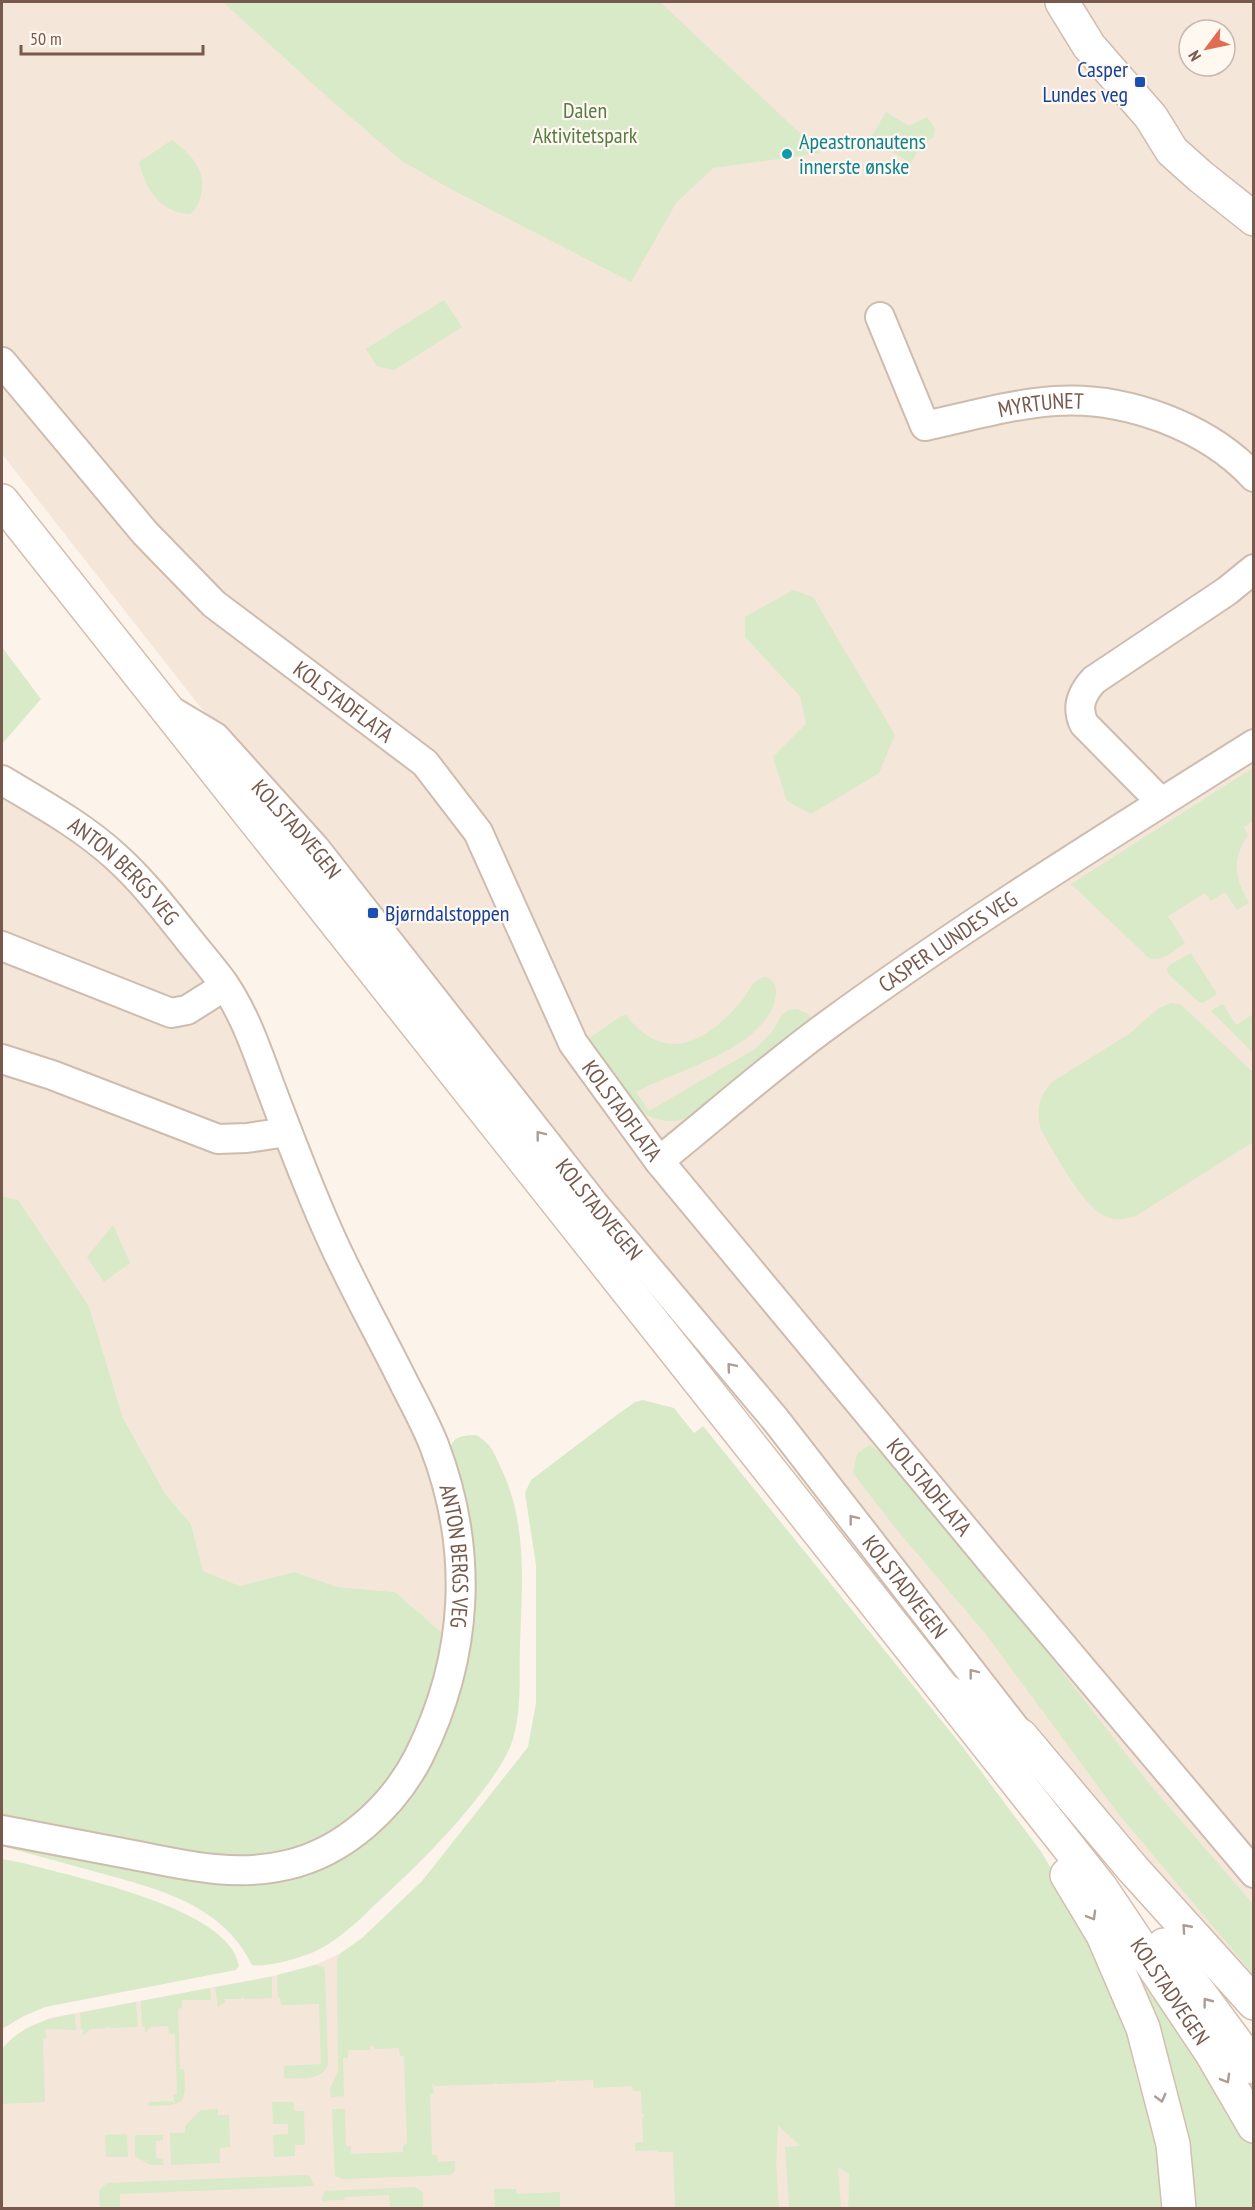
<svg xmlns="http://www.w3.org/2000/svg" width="1255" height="2210" viewBox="0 0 1255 2210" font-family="'PT Sans Narrow',sans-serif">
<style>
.residential{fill:#f4e6d8;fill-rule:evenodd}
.green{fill:#d8eac8}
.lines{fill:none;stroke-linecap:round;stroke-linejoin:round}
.minor-casing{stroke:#cebcaf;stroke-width:32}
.tertiary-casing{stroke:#cebcaf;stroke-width:36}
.secondary-casing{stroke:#d4beaf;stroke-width:36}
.minor{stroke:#fff;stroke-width:28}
.tertiary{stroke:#fff;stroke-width:33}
.secondary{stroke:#fff;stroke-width:33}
.oneway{stroke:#ad9c94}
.transit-dot{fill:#1a4fb4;stroke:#fef8f1;stroke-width:2}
.culture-dot{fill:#0f9aa8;stroke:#fef8f1;stroke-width:2}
.labels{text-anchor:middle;stroke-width:4.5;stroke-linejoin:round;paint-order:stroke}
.transit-label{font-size:22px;fill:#164399;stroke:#fef8f1;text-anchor:end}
.park-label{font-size:22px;fill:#587c45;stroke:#fef8f1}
.culture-label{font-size:22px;fill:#0d838f;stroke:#fef8f1;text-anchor:start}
.street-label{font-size:22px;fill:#775a4d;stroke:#fef8f1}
</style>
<rect width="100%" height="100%" fill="#fcf4ea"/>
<!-- residential -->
<path class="residential" d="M 2,2 L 1253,2 L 1253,1982 L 1098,1810 L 212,722 L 2,454 ZM 1189,30 L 1225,30 L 1225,66 L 1189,66 Z
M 2,790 L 97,853 L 219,993 L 435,1471 L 452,1562 L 448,1638 L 395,1592 L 338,1587 L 294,1572 L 240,1586 L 203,1571 L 191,1524 L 166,1495 L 123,1418 L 89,1306 L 18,1201 L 2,1196 Z
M 341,1953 L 466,1971 L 778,2124 L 800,2146 L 849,2173 L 848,2208 L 2,2208 L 2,2049 L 17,2034 L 49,2018 L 289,1973 L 315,1965 Z"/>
<!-- green -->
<path class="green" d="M 223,2 L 660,2 L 821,153 L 713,168 L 676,203 L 631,282 L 449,188 L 402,161 L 333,102 Z
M 886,112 L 909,126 L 927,117 L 935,129 L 933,138 L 922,143 L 911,163 L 870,139 Z
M 172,140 C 190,153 207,170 201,194 C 199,203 197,208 190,214 C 160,213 145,188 139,162 Z
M 444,300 L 462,327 L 394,370 L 377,366 L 366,349 Z
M 793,590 L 813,597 L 895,735 L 879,773 L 811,814 L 787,801 L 773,757 L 806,724 L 800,696 L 745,637 L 745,617 Z
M 2,647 L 41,699 L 2,744 Z
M 1253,768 L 1253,821 L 1244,827 L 1248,835 C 1231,860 1235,878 1249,903 L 1237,910 L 1225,892 L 1211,901 L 1205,893 L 1168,916 L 1185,943 C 1173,951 1163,962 1149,958 L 1071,884 Z
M 1191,953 L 1217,994 L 1203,1003 L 1199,1002 L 1168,974 L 1167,968 L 1171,964 Z
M 765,977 C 773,979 777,986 776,994 C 770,1048 676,1070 636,1092 L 649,1111 L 755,1049 L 772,1032 L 782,1015 L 789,1010 L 797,1009 L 808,1014 L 813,1020 L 698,1114 C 685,1119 675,1123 661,1120 C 632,1116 603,1065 589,1041 L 591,1037 L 621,1016 L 626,1015 C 664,1065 705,1043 740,1003 C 749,993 751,980 765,977 Z
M 1171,1003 L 1181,1005 L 1253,1072 L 1253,1142 L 1136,1216 C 1126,1218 1117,1221 1108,1217 C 1083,1209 1055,1153 1041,1130 C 1036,1110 1038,1098 1052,1082 L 1129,1034 L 1159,1008 Z
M 1223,1004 L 1236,1025 L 1253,1014 L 1253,1053 L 1212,1012 L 1212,1010 Z
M 2,1196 L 18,1200 L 89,1306 L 123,1418 L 166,1495 L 191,1524 L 203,1571 L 240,1586 L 294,1572 L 338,1587 L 395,1592 L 448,1638 L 415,1739 L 375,1801 L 322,1842 L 274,1857 L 230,1862 L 2,1821 Z
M 113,1225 L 130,1263 L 104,1282 L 87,1257 Z
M 643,1400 L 674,1408 L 694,1433 L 703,1426 L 962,1746 L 1040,1850 L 1087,1928 L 1149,2085 L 1168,2208 L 848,2208 L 849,2174 L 838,2167 L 841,2208 L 789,2208 L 785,2147 L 800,2146 L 778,2125 L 776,2165 L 779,2208 L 675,2208 L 673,2152 L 658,2152 L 657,2150 L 635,2151 L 635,2143 L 643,2142 L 642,2117 L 644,2117 L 644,2114 L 642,2114 L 641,2091 L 633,2091 L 632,2086 L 594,2088 L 593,2080 L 559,2081 L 556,2079 L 556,2082 L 497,2084 L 496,2082 L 494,2084 L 435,2086 L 432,2084 L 434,2094 L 430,2094 L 432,2155 L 437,2155 L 438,2162 L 455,2161 L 455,2171 L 450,2175 L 343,2179 L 335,2176 L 332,2109 L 345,2109 L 346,2146 L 351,2146 L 351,2154 L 403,2152 L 403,2145 L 407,2144 L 404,2056 L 400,2056 L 399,2048 L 374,2049 L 374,2046 L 370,2046 L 370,2050 L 348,2050 L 348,2058 L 343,2058 L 344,2096 L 331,2097 L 330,2089 L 338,2071 L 337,1959 L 341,1953 L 362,1938 L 422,1881 L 528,1747 L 536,1703 L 536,1565 L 525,1493 L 531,1480 L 614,1417 L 635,1402 Z
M 476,1435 C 491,1444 493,1450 500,1466 C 528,1522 522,1584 520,1644 C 519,1676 522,1708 513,1739 C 507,1759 493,1777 481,1793 C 451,1832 417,1866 381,1899 C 362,1917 342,1938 318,1950 C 304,1957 267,1968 252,1965 C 223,1905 159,1889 100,1873 C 67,1864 34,1855 2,1846 L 2,1839 L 226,1882 L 327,1861 L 455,1696 L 448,1455 C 453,1436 458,1436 476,1435 Z
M 869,1445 L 886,1456 L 1014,1610 L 1151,1786 L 1253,1904 L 1253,1974 L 1117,1812 L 985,1633 L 897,1530 L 853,1473 L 857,1454 Z
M 2,1859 L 23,1863 C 72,1877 230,1907 239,1966 L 236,1970 L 45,2007 L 24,2016 L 2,2029 Z
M 1120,1932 L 1190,2041 L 1253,2147 L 1253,2208 L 1195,2208 Z
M 315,1965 L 324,1967 L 325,1972 L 328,2065 C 320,2082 300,2078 284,2078 L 284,2066 L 321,2064 L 319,2004 L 281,2005 L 280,1998 L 278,1998 L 277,1975 Z
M 272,1977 L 272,1998 L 245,1999 L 242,1997 L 241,1999 L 225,1999 L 225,2002 L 218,2007 L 215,1987 Z
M 210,1988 L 211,2000 L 182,2000 L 182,2008 L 178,2009 L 180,2069 L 184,2069 C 187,2107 184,2105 148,2106 L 149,2102 L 173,2101 L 173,2103 L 175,2103 L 173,2095 L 177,2094 L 175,2034 L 169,2034 L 168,2026 L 151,2027 L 145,2033 L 145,2027 L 142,2027 L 141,2001 Z
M 136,2002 L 138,2027 L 110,2028 L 107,2026 L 107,2028 L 90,2029 L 83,2036 L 83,2030 L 81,2029 L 80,2013 Z
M 75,2014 L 76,2030 L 45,2029 L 47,2038 L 43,2039 L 45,2102 L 2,2104 L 2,2049 C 21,2026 47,2018 75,2014 Z
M 272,2102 L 294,2102 L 294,2111 L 304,2111 L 305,2145 L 295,2145 L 295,2156 L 274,2157 L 273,2135 L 288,2134 L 288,2124 L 273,2124 Z
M 218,2109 L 218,2115 L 229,2115 L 230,2147 L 220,2148 L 220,2163 L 171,2165 L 170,2133 L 185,2133 L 185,2126 L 201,2110 Z
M 127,2134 L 128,2157 L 106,2157 L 105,2135 Z
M 135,2135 L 163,2135 L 163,2140 L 156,2141 L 156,2158 L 163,2159 L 164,2165 L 150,2165 L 135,2156 Z
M 304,2175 L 310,2176 L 314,2186 L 120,2194 L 120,2208 L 100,2208 L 99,2191 L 107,2183 Z
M 415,2187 L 423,2192 L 423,2208 L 390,2208 L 389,2195 L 345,2197 L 344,2200 L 322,2201 L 323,2194 L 326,2191 Z
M 494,2189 L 516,2189 L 517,2194 L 560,2192 L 560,2208 L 495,2208 Z"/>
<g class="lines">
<!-- minor casing -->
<g class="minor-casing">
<g id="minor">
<path id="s1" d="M 880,317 L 925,426 C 967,417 1011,404 1055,401 C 1124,396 1207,426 1254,477"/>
<path id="s2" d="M 2,362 L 145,533 L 214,604 L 425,763 L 478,832 L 573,1043 L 659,1161 L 1001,1573 L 1254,1873"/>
<path id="s3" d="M 173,712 L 215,737 L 315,848 L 594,1204 L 775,1419 L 1018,1732"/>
<path id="s4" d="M 2,780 C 40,803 81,825 115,856 C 143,881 166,911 189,940 C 201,955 213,969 224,984 C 247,1018 259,1057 273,1094 C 290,1139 307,1184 327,1229 C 350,1282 380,1334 406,1387 C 416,1406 426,1425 434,1445 C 474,1549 469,1656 419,1756 C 393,1807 344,1852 287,1865 C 233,1878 181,1864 128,1854 C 86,1846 44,1838 2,1830"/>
<path d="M 1161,802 L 1084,724 C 1076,707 1081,694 1094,680 L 1227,591 L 1254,569"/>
<path d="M 2,946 L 171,1013 L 187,1010 L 225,986"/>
<path d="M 2,1059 L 52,1075 L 218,1139 L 247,1138 L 287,1132"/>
<path id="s5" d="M 659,1161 C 716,1115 770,1067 829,1024 C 966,924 1110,835 1254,744"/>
</g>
</g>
<!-- tertiary casing -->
<g class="tertiary-casing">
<path id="tertiary" d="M 1062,2 L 1089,46 L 1151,117 L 1172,151 L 1200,176 L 1254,219
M 946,1691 L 1021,1736 L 1133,1869 L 1254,2003"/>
</g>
<!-- secondary casing -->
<g class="secondary-casing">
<g id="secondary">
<path id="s6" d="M 2,501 L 1101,1888 L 1211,2052 L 1254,2126"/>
<path d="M 1067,1875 L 1103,1935 L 1143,2028 L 1173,2144 L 1179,2208"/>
<path d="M 1164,1945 L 1254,2067"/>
</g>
</g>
<!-- minor -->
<use href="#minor" class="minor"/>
<!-- tertiary -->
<use href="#tertiary" class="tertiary"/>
<!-- secondary -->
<use href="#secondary" class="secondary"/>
</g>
<!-- one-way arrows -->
<defs><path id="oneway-chevron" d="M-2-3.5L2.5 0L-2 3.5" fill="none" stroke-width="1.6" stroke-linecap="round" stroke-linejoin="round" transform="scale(1.5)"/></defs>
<g class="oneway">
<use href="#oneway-chevron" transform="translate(540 1135) rotate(-128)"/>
<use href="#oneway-chevron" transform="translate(731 1367) rotate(-130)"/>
<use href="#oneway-chevron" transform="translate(853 1519) rotate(-128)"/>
<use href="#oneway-chevron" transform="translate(973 1673) rotate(-128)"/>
<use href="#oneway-chevron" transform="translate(1092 1916) rotate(60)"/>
<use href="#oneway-chevron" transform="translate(1186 1928) rotate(-132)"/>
<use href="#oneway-chevron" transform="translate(1207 2002) rotate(-127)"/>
<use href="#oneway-chevron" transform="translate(1226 2079) rotate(60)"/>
<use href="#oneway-chevron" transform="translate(1161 2098) rotate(75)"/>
</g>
<!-- markers -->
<g class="transit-dot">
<rect x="1134" y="76" width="12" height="12" rx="3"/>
<rect x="367" y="907" width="12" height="12" rx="3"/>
</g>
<circle class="culture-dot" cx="787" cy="154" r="6"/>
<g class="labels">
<!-- transit labels -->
<g class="transit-label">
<text x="1128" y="77">Casper<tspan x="1128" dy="25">Lundes veg</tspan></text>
<text x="385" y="921" text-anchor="start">Bjørndalstoppen</text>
</g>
<!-- park labels -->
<g class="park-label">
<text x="585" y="118">Dalen<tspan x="585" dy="25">Aktivitetspark</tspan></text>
</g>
<!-- culture labels -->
<g class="culture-label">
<text x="799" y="149">Apeastronautens<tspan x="799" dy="25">innerste ønske</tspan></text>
</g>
<!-- street labels -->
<g class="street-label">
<text dy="8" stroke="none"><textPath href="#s1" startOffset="236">MYRTUNET</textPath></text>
<text dy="8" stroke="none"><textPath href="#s2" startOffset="484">KOLSTADFLATA</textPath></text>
<text dy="8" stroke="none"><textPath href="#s3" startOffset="172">KOLSTADVEGEN</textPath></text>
<text dy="8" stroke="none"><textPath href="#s4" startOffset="153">ANTON BERGS VEG</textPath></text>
<text dy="8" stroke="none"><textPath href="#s5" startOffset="363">CASPER LUNDES VEG</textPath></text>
<text dy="8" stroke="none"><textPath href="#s2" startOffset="988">KOLSTADFLATA</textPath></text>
<text dy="8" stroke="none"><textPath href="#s3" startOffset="658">KOLSTADVEGEN</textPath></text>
<text dy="8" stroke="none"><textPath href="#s2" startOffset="1474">KOLSTADFLATA</textPath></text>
<text dy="8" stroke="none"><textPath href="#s4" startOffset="926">ANTON BERGS VEG</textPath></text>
<text dy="8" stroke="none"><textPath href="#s3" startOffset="1144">KOLSTADVEGEN</textPath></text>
<text dy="8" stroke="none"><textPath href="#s6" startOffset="1894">KOLSTADVEGEN</textPath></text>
</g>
</g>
<!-- border -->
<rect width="1255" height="2210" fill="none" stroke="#775a4d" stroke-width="6"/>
<!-- north arrow -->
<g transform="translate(1207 48) rotate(238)"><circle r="28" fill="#fef8f1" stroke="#c8b9af" stroke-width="1.5"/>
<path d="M0-4.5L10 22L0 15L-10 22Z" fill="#e16c54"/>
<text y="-9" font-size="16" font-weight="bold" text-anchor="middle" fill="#775a4d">N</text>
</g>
<!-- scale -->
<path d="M21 45v9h182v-9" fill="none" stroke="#775a4d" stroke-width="3"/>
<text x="30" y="45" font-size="18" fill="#775a4d" stroke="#fef8f1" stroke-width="4.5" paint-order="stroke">50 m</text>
</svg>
